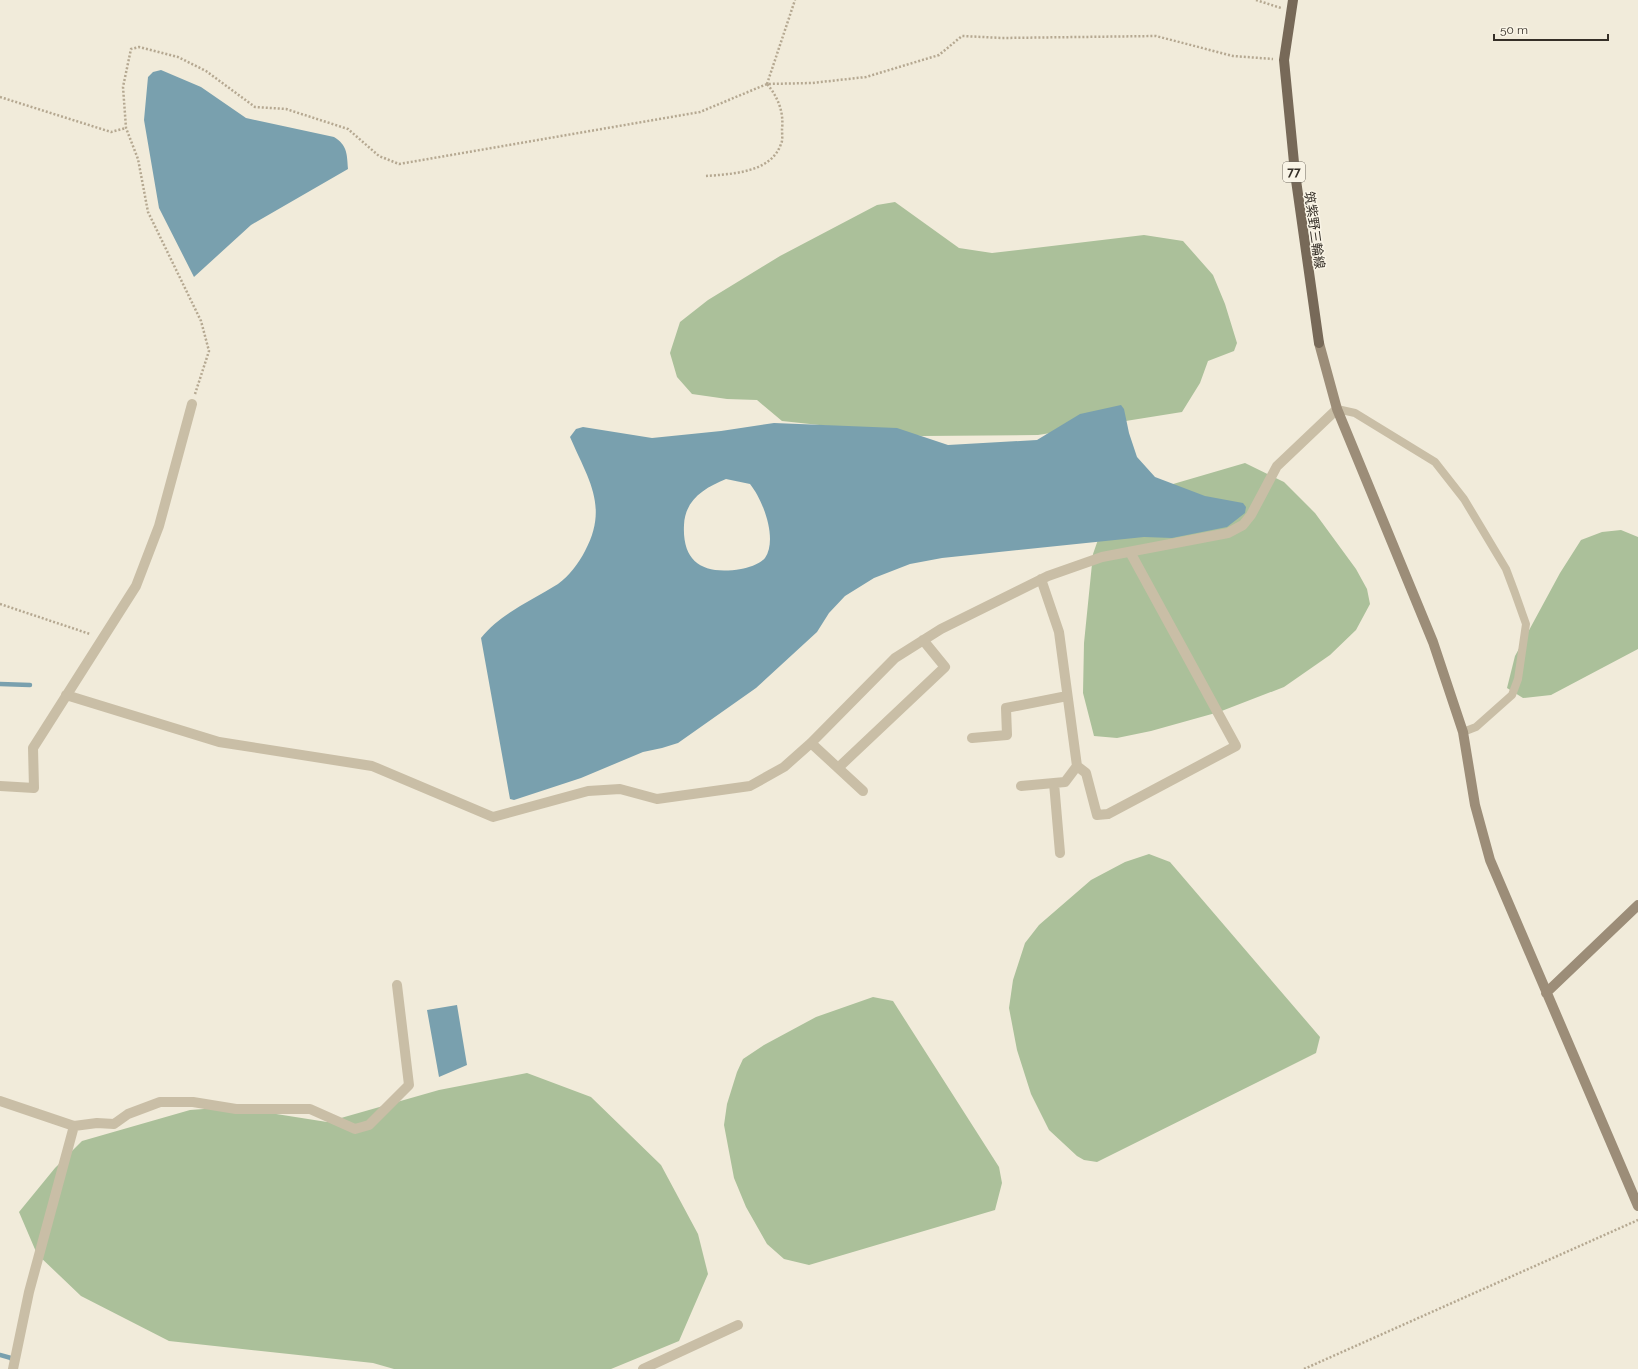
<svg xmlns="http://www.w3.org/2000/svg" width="1638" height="1369" viewBox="0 0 1638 1369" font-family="Raleway,'Noto Sans JP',sans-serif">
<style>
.green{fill:#abc09a}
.water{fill:#79a0ae;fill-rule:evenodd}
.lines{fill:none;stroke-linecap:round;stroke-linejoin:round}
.stream{stroke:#79a0ae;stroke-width:4.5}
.path{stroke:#b5a891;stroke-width:2.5;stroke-dasharray:2 2;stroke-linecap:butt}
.lane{stroke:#c9bea6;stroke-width:8}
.street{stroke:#c9bea6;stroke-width:10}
.secondary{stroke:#9c8d78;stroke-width:10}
.primary{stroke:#776958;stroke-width:10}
.labels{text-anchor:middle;stroke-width:3;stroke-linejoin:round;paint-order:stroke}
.shield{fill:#f9f4e6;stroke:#706a60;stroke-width:1}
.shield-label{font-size:12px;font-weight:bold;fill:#352f27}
.street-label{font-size:13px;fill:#352f27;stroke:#f9f4e6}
</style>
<rect width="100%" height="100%" fill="#f1ebda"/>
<!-- green -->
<path class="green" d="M 895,202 L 959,248 L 992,253 L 1144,235 L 1183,241 L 1213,275 L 1225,304 L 1237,343 L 1234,351 L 1208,361 L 1200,383 L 1182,412 L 1038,435 L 922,436 L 782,421 L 757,400 L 727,399 L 692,394 L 677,377 L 670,353 L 680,322 L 708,300 L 780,256 L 877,205 Z
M 1245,463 L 1284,482 L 1315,513 L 1356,569 L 1367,589 L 1370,604 L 1356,630 L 1330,655 L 1284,687 L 1219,712 L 1151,731 L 1117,738 L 1094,736 L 1083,693 L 1084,643 L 1093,554 L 1108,511 L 1156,489 Z
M 1621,530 L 1638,537 L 1638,649 L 1551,695 L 1523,698 L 1507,688 L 1515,656 L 1560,573 L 1581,540 L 1602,532 Z
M 1149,854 L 1170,862 L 1320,1037 L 1316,1053 L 1097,1162 L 1084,1160 L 1077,1156 L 1049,1130 L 1031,1094 L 1017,1050 L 1009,1008 L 1013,980 L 1025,943 L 1039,925 L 1091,880 L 1125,862 Z
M 873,997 L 893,1001 L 999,1167 L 1002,1183 L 995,1210 L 809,1265 L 784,1259 L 767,1244 L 746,1207 L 734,1178 L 724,1125 L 727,1104 L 737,1072 L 743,1059 L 764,1045 L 816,1017 Z
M 527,1073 L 591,1097 L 661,1165 L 698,1234 L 708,1274 L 679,1341 L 611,1369 L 394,1369 L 373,1363 L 169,1341 L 81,1296 L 37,1254 L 19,1212 L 55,1168 L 82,1141 L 190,1110 L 231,1107 L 327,1122 L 439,1090 Z"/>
<!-- water -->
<path class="water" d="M 161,70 L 201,87 L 246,118 L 334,137 C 347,145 347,153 348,169 L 251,225 L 194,277 L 159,208 L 144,120 L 148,77 L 153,72 Z
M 1121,405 L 1124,409 L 1129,433 L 1137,457 L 1155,477 L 1205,496 L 1243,503 L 1246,507 L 1245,513 L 1227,527 L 1172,538 L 1144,537 L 942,558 L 910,564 L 874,578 L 845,596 L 829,613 L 817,632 L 756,688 L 678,743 L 662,748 L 643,752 L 581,778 L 514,800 L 510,799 L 481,638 C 501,613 531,601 558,584 C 569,576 579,563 585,551 C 609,506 588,479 570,437 L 576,429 L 583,427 L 652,438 L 721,431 L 774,423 L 897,428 L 948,445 L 1037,440 L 1080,414 ZM 726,479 L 750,484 C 763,500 778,539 765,558 C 760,564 748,568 741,569 C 705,575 682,564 684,525 C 685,500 704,488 726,479 Z
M 457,1005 L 467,1065 L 439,1077 L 427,1010 Z"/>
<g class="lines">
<!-- stream -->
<path class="stream" d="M 0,684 L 30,685
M 0,1355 L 11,1358 L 13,1362"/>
<!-- path -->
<path class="path" d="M 1256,0 L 1281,8
M 767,84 L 795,0
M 0,97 L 111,132 L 126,128
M 706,176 C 731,174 771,173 781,144 C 783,140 782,134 782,129 C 784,112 778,97 767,84
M 195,394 L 209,351 L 201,321 L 148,212 L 138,159 L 126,128 L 123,87 L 131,49 L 139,47 L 178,57 L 206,71 L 255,107 L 286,109 L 348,129 L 379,156 L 399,164 L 700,112 L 767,84 L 812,83 L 866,77 L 939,55 L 962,36 L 1002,38 L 1156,36 L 1233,56 L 1273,59
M 0,604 L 90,634
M 1304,1369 L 1638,1220"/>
<!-- lane -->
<path class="lane" d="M 1337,409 L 1355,413 L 1435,462 L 1464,499 L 1506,569 L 1515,593 L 1526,624 L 1518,679 L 1512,695 L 1476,727 L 1463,732"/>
<!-- street -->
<path class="street" d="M 66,695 L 219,742 L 372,766 L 493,817 L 588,791 L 620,789 L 657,799 L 750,786 L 784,767 L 811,743 L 895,658 L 941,629 L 1048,576 L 1102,557 L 1228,533 L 1243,525 L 1251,515 L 1277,466 L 1337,409
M 972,738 L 1007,735 L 1006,708 L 1067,696
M 811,743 L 863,791
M 1077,766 L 1086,773 L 1097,815 L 1108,814 L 1236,746 L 1130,552
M 838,768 L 945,667 L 923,640
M 1054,783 L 1060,853
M 0,786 L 34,788 L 33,748 L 136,586 L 159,526 L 192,404
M 1021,786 L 1065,782 L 1077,766 L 1059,632 L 1041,579
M 0,1101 L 74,1126 L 97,1123 L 114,1124 L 128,1114 L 160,1102 L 193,1102 L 236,1109 L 310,1109 L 355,1129 L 369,1125 L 409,1085 L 397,985
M 13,1369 L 29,1292 L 74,1126
M 643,1369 L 738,1325"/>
<!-- secondary -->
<path class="secondary" d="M 1319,343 L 1337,409 L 1433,642 L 1463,732 L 1475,805 L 1490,860 L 1638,1206
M 1546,993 L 1638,905"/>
<!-- primary -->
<path class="primary" d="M 1293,0 L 1284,60 L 1295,173 L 1319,343"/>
</g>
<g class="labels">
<!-- shield labels -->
<rect class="shield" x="1283" y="162" width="22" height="20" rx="3"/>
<g class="shield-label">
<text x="1294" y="176">77</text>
</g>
<!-- street labels -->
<g class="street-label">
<text transform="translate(1315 230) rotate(82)" y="5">筑紫野三輪線</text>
</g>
</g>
<!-- scale -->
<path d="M1494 34v6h114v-6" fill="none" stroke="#352f27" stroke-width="2"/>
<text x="1500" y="34" font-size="12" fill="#352f27" stroke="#f9f4e6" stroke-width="3" paint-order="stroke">50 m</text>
</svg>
